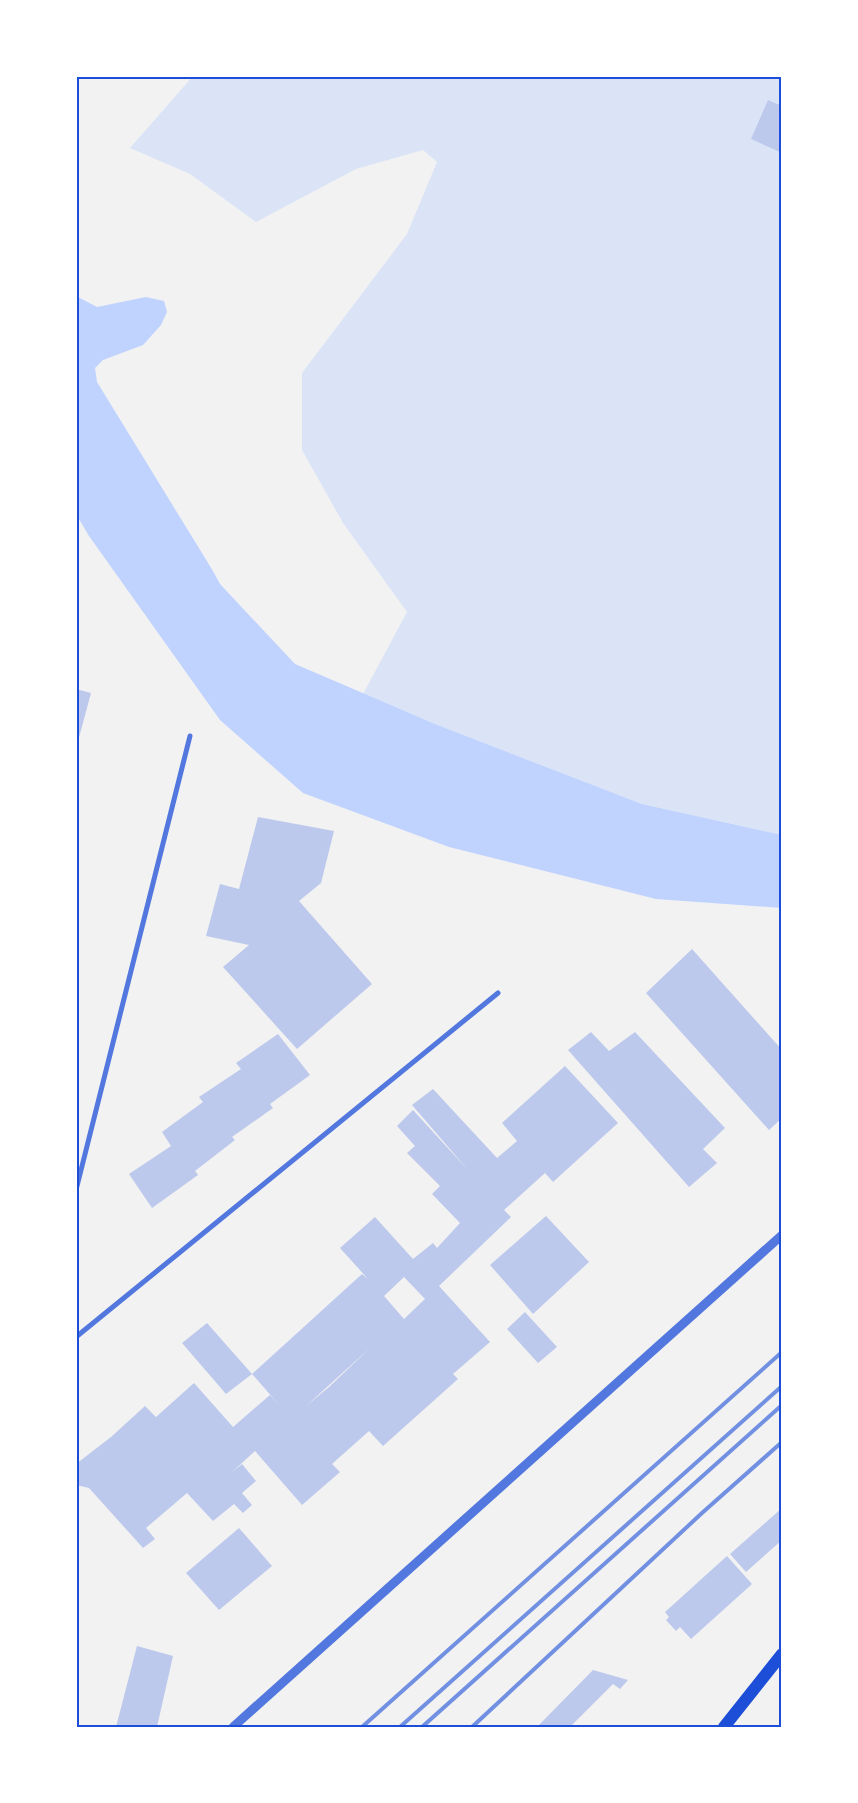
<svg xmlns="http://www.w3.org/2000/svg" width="858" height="1803" viewBox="0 0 858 1803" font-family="Inter,sans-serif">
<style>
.green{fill:#dbe4f7}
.water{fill:#bfd3fe}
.building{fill:#bdc9ec;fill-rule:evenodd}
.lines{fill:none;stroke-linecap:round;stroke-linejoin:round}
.minor{stroke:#5277de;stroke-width:5}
.tertiary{stroke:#5277de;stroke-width:9}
.primary{stroke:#1d4ed8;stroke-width:12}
.rail{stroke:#7290e2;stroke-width:4}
.neatline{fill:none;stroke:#1d4ed8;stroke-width:2}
</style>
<rect width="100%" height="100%" fill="#f2f2f2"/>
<!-- green -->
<path class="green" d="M 193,76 L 782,76 L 782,835 L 642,804 L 435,724 L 363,694 L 407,612 L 343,523 L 302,450 L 302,373 L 407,234 L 437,162 L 423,150 L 356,169 L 256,222 L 190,174 L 130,148 Z"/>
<!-- water -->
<path class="water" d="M 76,296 L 97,307 L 146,297 L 164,301 L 167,312 L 161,325 L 143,345 L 103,360 L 95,368 L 97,382 L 213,571 L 220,584 L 295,664 L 435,724 L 642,804 L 782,835 L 782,908 L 656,899 L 449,847 L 303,793 L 220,720 L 89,536 L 76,514 Z"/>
<!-- building -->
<path class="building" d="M 768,100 L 782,106 L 782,153 L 751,139 Z
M 76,689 L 91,693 L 77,745 L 76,745 Z
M 258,817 L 334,831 L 321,883 L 299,901 L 372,984 L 297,1049 L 223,967 L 249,945 L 206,936 L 220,884 L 239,889 Z
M 692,949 L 782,1050 L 782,1118 L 769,1130 L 646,993 Z
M 591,1032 L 609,1051 L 635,1032 L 725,1128 L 703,1149 L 717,1163 L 689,1187 L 568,1050 Z
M 278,1034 L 310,1075 L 270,1104 L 273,1108 L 232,1137 L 235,1140 L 195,1171 L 198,1175 L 152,1208 L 129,1174 L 171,1146 L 162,1132 L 203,1102 L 199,1097 L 241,1069 L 236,1063 Z
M 565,1066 L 618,1123 L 553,1182 L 545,1173 L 504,1210 L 511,1217 L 439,1286 L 490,1342 L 453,1374 L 458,1379 L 383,1446 L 369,1431 L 332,1464 L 340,1472 L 302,1505 L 255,1451 L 231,1473 L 242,1464 L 256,1481 L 242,1493 L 252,1505 L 243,1513 L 234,1504 L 213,1521 L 187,1493 L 146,1528 L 155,1539 L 143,1548 L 89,1488 L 76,1485 L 76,1464 L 111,1437 L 145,1406 L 156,1417 L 194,1383 L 233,1427 L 270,1395 L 281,1407 L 252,1374 L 362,1274 L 368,1279 L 340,1248 L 375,1217 L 413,1259 L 433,1243 L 437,1248 L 460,1223 L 432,1194 L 440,1186 L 407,1153 L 415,1146 L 397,1126 L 413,1110 L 468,1170 L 412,1105 L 433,1089 L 497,1158 L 517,1141 L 502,1123 ZM 404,1277 L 425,1299 L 404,1319 L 384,1296 ZM 370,1348 L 329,1387 L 306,1406 Z
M 546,1216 L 589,1262 L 533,1314 L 490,1265 Z
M 525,1312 L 557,1347 L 538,1363 L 507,1329 Z
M 207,1323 L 252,1374 L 226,1394 L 182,1343 Z
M 782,1508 L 782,1540 L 746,1572 L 730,1554 Z
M 239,1528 L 272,1566 L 219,1610 L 186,1573 Z
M 727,1556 L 752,1584 L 691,1639 L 680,1627 L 676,1631 L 666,1620 L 669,1617 L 665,1612 Z
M 137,1646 L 173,1656 L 157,1727 L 116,1727 Z
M 593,1670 L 628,1680 L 620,1689 L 613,1684 L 570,1727 L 537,1727 Z"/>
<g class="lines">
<!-- minor -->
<path class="minor" d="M 76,1190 L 190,736
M 76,1337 L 498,993"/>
<!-- tertiary -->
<path class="tertiary" d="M 233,1727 L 782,1235"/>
<!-- primary -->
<path class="primary" d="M 724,1727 L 782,1654"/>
<!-- rail -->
<path class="rail" d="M 362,1727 L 782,1352
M 400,1727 L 782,1386
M 422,1727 L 782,1405
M 472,1727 L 702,1513 L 782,1442"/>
</g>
<!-- border -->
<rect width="858" height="1803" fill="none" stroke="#ffffff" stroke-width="155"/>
<rect x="78" y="78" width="702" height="1648" class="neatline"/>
</svg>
